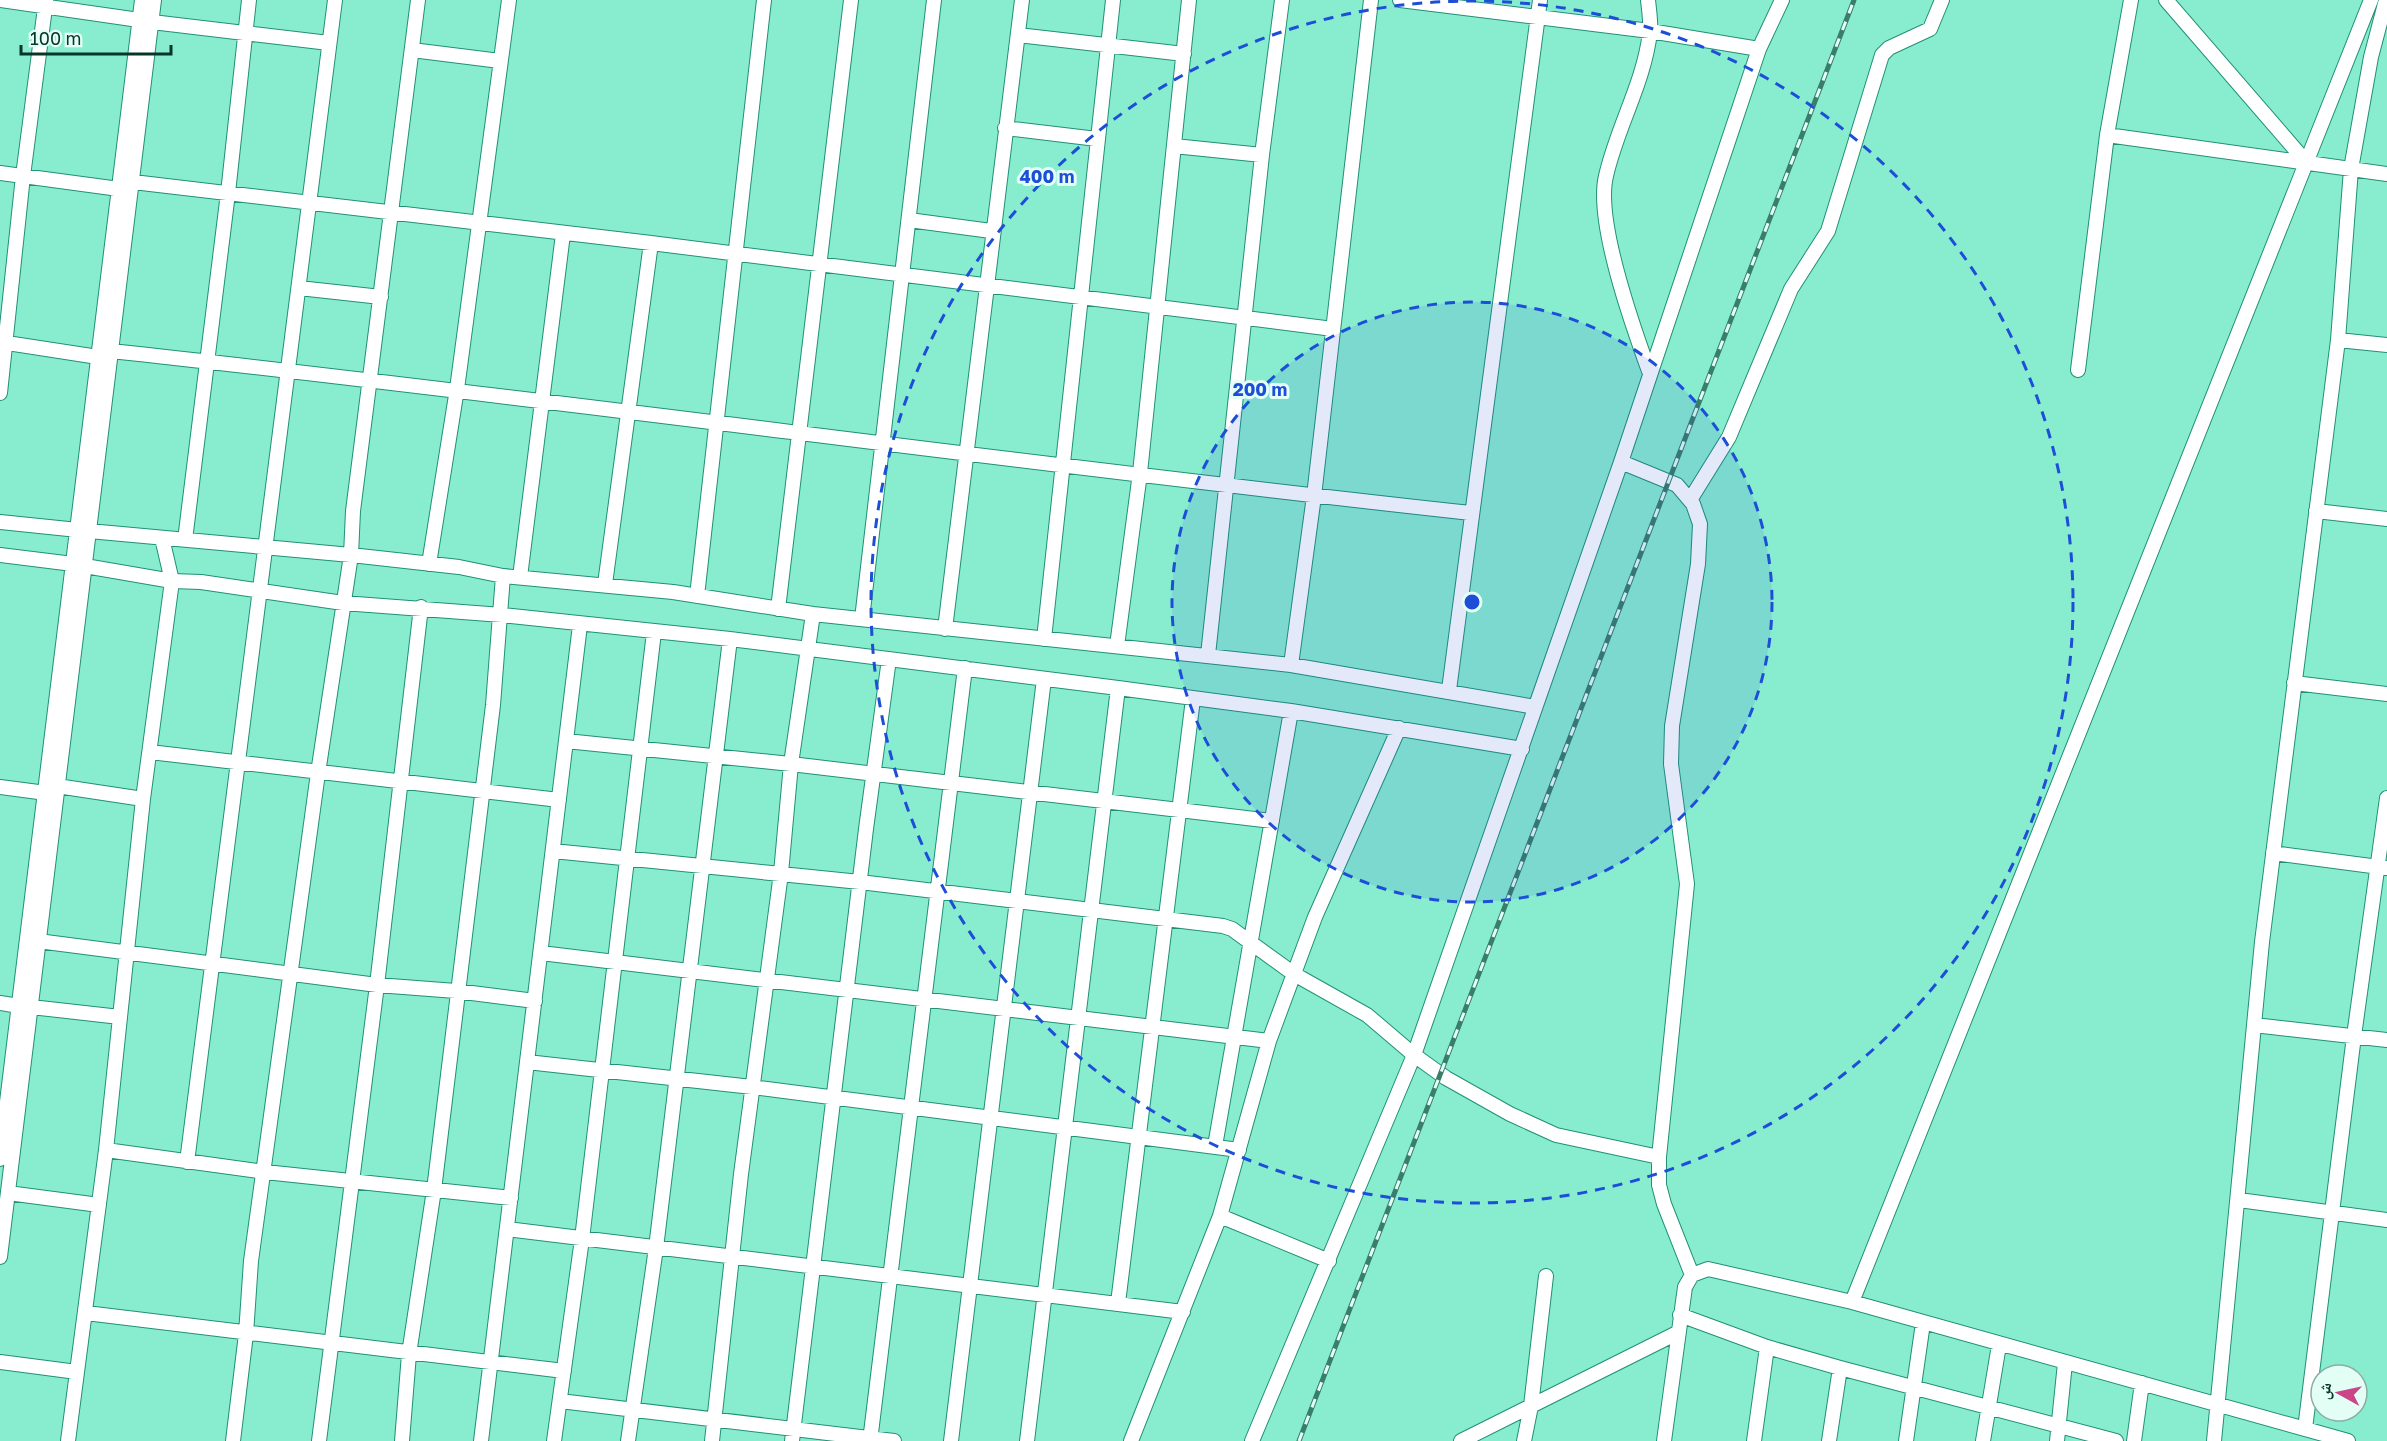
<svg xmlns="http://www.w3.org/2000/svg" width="2387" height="1441" viewBox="0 0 2387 1441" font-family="'Golos Text','Noto Naskh Arabic',sans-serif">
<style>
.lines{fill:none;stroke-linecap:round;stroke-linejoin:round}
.minor-casing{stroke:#209076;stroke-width:16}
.minor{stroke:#fff;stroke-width:14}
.rail-casing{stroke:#397d6b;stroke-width:5}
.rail{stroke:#e3fef5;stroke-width:3;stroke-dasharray:9;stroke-linecap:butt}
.ring{fill:none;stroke:#1d4ed8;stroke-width:3;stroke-dasharray:10 8}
.centre{fill:#1d4ed8;stroke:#e3fef5;stroke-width:3}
.ring-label{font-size:18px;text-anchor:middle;font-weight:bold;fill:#1d4ed8;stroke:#e3fef5;stroke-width:6;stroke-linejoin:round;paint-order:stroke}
</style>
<rect width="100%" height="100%" fill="#88edcf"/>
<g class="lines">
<!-- minor casing -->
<g class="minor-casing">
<path id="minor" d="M 0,0 L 139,20
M 1400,0 L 1650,31 L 1759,49
M 1648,0 C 1649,10 1651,22 1650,32 C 1644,83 1617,127 1606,176 C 1595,221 1633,327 1649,371
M 2166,0 L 2307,163
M 152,22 L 329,43
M 1018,35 L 1184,54
M 412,50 L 500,61
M 1005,128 L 1097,139
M 2107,135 L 2387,174
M 1174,146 L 1262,155
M 0,173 L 119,189
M 133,182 L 651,243 L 1333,329
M 909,220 L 991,231
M 299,288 L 381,297
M 2338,340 L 2387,345
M 0,342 L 98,357
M 111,351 C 565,400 1018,464 1471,513
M 2078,370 L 2107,135 L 2131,0
M 0,393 L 23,176 L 46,0
M 1621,462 L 1677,485 L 1693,504 L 1700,524 L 1698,564 L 1672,726 L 1671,764 L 1687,884 L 1659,1157 L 1659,1185 L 1664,1204 L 1692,1275
M 1690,500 L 1729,437 L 1791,289 L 1828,231 L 1882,55 L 1889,48 L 1930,29 L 1942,0
M 2316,511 L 2387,519
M 0,522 L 78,530
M 89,531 L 351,555 L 459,567 L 503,576 L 673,592 L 813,614 L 1291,665 L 1535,707
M 185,540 L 228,193 L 249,0
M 0,555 L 73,564
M 429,564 L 457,389 L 509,0
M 85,566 L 172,581 L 201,582 L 343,603 L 502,615 L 730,639 L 1118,688 L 1291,711 L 1522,749
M 520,577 L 563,234
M 605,584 L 651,243
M 697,596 L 764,0
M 778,609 L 851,0
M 862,619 L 934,0
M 945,629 L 1022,0
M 1044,639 L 1113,0
M 1117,646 L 1140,473 L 1189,0
M 1208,655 L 1262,155 L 1282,0
M 1291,665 L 1314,496 L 1371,0
M 2294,683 L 2387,694
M 1449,690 L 1540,0
M 566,741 L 791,764 L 1272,821
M 150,752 L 559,800
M 57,786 L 143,799
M 0,787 L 46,793
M 553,851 L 860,882 L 1223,926 L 1232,929 L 1294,974 L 1367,1015 L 1414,1055 L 1446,1078 L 1510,1114 L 1556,1135 L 1659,1157
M 2273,853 L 2387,868
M 38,941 L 377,985 L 456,991 L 535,1001
M 541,953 L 1269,1041
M 0,1003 L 19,1006
M 31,1007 L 120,1017
M 2254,1025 L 2387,1040
M 527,1062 L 752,1087 L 1239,1150
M 1215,1146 L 1291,711
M 106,1150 L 265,1172 L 511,1198
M 0,1159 L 142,0
M 187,1162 L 335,0
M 8,1193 L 99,1205
M 2239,1200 L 2387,1220
M 1220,1216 L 1329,1261
M 507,1229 L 1183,1312
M 0,1257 L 154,0
M 1852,1302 L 2371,0
M 1118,1303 L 1193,699
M 86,1313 L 564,1371
M 1680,1315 L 1767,1347 L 1840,1368 L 2116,1441
M 0,1362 L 77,1372
M 560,1401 L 894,1441
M 2305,1429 L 2354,1036 L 2387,798
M 68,1441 L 106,1150 L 143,799 L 172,581 L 162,538
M 233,1441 L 246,1334 L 251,1261 L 318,773 L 351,555 L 353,511 L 418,0
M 319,1441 L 377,985 L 421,607
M 402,1441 L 409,1354 L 434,1190 L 493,705 L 503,576
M 481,1441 L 580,625
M 554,1441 L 582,1239 L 654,632
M 628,1441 L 656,1248 L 730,639
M 712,1441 L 741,1174 L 781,873 L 791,764 L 813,614
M 792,1441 L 866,829 L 889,659
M 870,1441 L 965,668
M 951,1441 L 1044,679
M 1027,1441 L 1118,688
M 1131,1441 L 1220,1216 L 1269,1041 L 1315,917 L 1399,728
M 1252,1441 L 1414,1055 L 1621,462 L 1759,49 L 1782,0
M 1461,1441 L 1677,1333
M 1524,1441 L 1531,1406 L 1546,1276
M 1664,1441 L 1685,1287 L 1692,1275 L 1708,1269 L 1852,1302 L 2348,1441
M 1754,1441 L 1767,1347
M 1829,1441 L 1840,1368
M 1906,1441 L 1923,1323
M 1983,1441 L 1999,1345
M 2057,1441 L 2065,1363
M 2134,1441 L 2142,1383
M 2214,1441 L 2262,942 L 2338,340 L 2351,169 L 2371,57 L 2386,0"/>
</g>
<!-- minor -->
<use href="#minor" class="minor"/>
<!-- rail casing -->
<g class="rail-casing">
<path id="rail" d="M 1299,1441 L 1854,0"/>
</g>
<!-- rail -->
<use href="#rail" class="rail"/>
</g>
<!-- distance rings -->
<circle cx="1472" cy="602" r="300" fill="#1d4ed8" fill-opacity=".12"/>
<g class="ring">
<circle cx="1472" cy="602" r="300"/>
<circle cx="1472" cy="602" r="601"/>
</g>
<circle cx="1472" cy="602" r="9" class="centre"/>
<g class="ring-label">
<text x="1047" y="183">400 m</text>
<text x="1260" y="396">200 m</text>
</g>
<!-- north arrow -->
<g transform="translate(2339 1393) rotate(278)"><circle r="28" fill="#e3fef5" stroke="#8baea4" stroke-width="1.5"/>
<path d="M0-4.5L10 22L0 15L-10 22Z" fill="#cb4689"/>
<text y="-9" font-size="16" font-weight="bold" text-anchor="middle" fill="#06352a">ش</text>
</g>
<!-- scale -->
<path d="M21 45v9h150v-9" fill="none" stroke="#06352a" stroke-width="3"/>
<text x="30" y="45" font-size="18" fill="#06352a" stroke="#e3fef5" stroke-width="4.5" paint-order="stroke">100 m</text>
</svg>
